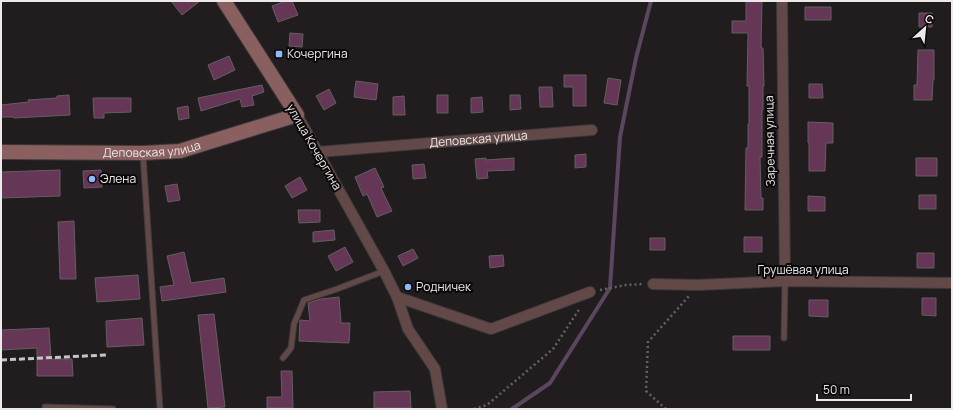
<svg xmlns="http://www.w3.org/2000/svg" width="953" height="410" viewBox="0 0 953 410" font-family="Manrope,sans-serif">
<style>
.lines{fill:none;stroke-linecap:round;stroke-linejoin:round}
.stream{stroke:#5a465e;stroke-width:4}
.building{fill:#663657;stroke:#635f61}
.lane-casing{stroke:#3d3a3a;stroke-width:7}
.street-casing{stroke:#3d3a3a;stroke-width:12}
.secondary-casing{stroke:#3d3a3a;stroke-width:16}
.path{stroke:#666263;stroke-width:2.5;stroke-dasharray:2 3;stroke-linecap:butt}
.lane{stroke:#634848;stroke-width:5}
.street{stroke:#634848;stroke-width:10}
.secondary{stroke:#8a5f5f;stroke-width:14}
.rail{stroke:#c7c4c4;stroke-width:3;stroke-dasharray:6 3;stroke-linecap:butt}
.poi-dot{fill:#8eb9fd;stroke:#0a0808;stroke-width:1.5}
.labels{text-anchor:middle;stroke-width:4;stroke-linejoin:round;paint-order:stroke}
.poi-label{font-size:12px;fill:#ece9e9;stroke:#0a0808;text-anchor:start}
.street-label{font-size:12px;fill:#ece9e9;stroke:#0a0808}
</style>
<rect width="100%" height="100%" fill="#211d1e"/>
<g class="lines">
<!-- stream -->
<path class="stream" d="M 512,409 L 550,383 L 610,288 L 620,137 L 636,58 L 651,1"/>
</g>
<!-- building -->
<path class="building" d="M 171,1 L 200,1 L 182,15 Z
M 286,1 L 292,1 L 298,15 L 278,22 L 272,6 Z
M 746,1 L 762,1 L 761,48 L 763,48 L 764,86 L 763,86 L 763,110 L 762,110 L 762,157 L 760,157 L 761,198 L 763,198 L 763,210 L 745,210 L 746,148 L 748,148 L 748,124 L 749,124 L 749,86 L 747,86 L 748,33 L 732,33 L 732,21 L 746,21 Z
M 805,7 L 831,7 L 831,20 L 805,20 Z
M 919,13 L 932,13 L 932,27 L 919,27 Z
M 290,33 L 303,34 L 302,47 L 289,46 Z
M 918,50 L 934,50 L 934,80 L 933,80 L 932,100 L 914,100 L 914,85 L 917,85 Z
M 229,56 L 235,70 L 214,80 L 208,65 Z
M 564,75 L 586,75 L 586,106 L 573,106 L 573,87 L 564,87 Z
M 608,78 L 621,80 L 617,105 L 604,103 Z
M 356,81 L 378,84 L 376,100 L 354,97 Z
M 809,84 L 822,84 L 823,98 L 809,98 Z
M 262,85 L 264,92 L 252,96 L 254,105 L 242,107 L 240,99 L 201,111 L 198,98 Z
M 539,87 L 552,87 L 553,107 L 540,107 Z
M 329,89 L 336,103 L 324,110 L 316,96 Z
M 69,95 L 70,115 L 14,118 L 14,117 L 1,117 L 1,105 L 29,102 L 28,100 L 57,98 L 57,96 Z
M 437,95 L 448,95 L 448,113 L 437,113 Z
M 510,95 L 520,95 L 521,109 L 510,110 Z
M 404,96 L 405,115 L 393,115 L 393,97 Z
M 482,97 L 483,112 L 471,113 L 471,98 Z
M 93,98 L 131,98 L 131,112 L 104,113 L 104,118 L 94,118 Z
M 188,106 L 189,118 L 179,120 L 177,108 Z
M 808,122 L 833,123 L 833,143 L 826,143 L 825,171 L 809,171 L 809,143 L 808,143 Z
M 586,154 L 586,167 L 575,168 L 575,155 Z
M 486,158 L 486,160 L 514,158 L 514,170 L 487,171 L 488,178 L 477,179 L 475,159 Z
M 916,158 L 937,158 L 937,176 L 916,176 Z
M 424,164 L 426,178 L 413,179 L 412,165 Z
M 375,168 L 384,187 L 381,188 L 392,211 L 377,217 L 367,194 L 363,196 L 355,177 Z
M 60,170 L 60,196 L 1,198 L 1,172 Z
M 101,170 L 102,187 L 84,188 L 83,171 Z
M 300,177 L 307,190 L 292,198 L 285,186 Z
M 177,184 L 180,200 L 168,202 L 165,186 Z
M 919,195 L 936,195 L 936,209 L 919,209 Z
M 808,196 L 825,197 L 825,211 L 808,211 Z
M 298,210 L 320,210 L 320,222 L 299,223 Z
M 74,221 L 76,279 L 60,279 L 58,222 Z
M 334,230 L 335,240 L 313,242 L 313,232 Z
M 744,237 L 762,237 L 762,252 L 744,252 Z
M 650,238 L 665,238 L 665,250 L 650,250 Z
M 345,247 L 353,262 L 336,271 L 328,256 Z
M 413,249 L 418,258 L 403,266 L 398,256 Z
M 184,252 L 191,283 L 224,278 L 226,292 L 162,301 L 160,287 L 174,285 L 167,256 Z
M 917,253 L 934,253 L 934,268 L 917,268 Z
M 503,255 L 504,266 L 490,268 L 489,256 Z
M 138,275 L 140,299 L 97,302 L 95,278 Z
M 339,297 L 341,323 L 350,323 L 349,343 L 299,341 L 300,320 L 310,321 L 308,303 L 321,299 Z
M 922,298 L 936,298 L 936,316 L 922,315 Z
M 809,300 L 828,300 L 828,317 L 809,316 Z
M 214,314 L 225,407 L 208,408 L 198,315 Z
M 142,318 L 144,345 L 107,347 L 106,321 Z
M 49,328 L 51,359 L 72,359 L 73,376 L 37,376 L 37,348 L 1,350 L 1,330 Z
M 733,336 L 770,336 L 770,350 L 733,350 Z
M 281,371 L 292,371 L 293,408 L 267,408 L 267,397 L 282,397 Z
M 410,391 L 411,408 L 374,408 L 374,392 Z"/>
<g class="lines">
<!-- lane casing -->
<g class="lane-casing">
<path id="lane" d="M 143,155 L 160,409
M 784,338 L 785,281
M 283,358 L 291,348 L 294,324 L 304,300 L 337,289 L 384,271
M 45,407 L 113,409"/>
</g>
<!-- street casing -->
<g class="street-casing">
<g id="street">
<path d="M 782,1 L 785,281"/>
<path d="M 297,115 L 384,271 L 397,297 L 408,329 L 435,369 L 442,409"/>
<path id="s1" d="M 318,152 L 592,130"/>
<path d="M 653,284 L 698,285 L 785,281 L 952,283"/>
<path d="M 397,297 L 491,329 L 590,292"/>
</g>
</g>
<!-- secondary casing -->
<g class="secondary-casing">
<g id="secondary">
<path id="s2" d="M 1,152 L 143,153 L 180,151 L 297,115 L 224,1"/>
</g>
</g>
<!-- path -->
<path class="path" d="M 600,290 L 626,285 L 643,284
M 474,409 L 487,405 L 553,349 L 580,308
M 666,409 L 646,391 L 648,342 L 689,296"/>
<!-- lane -->
<use href="#lane" class="lane"/>
<!-- street -->
<use href="#street" class="street"/>
<!-- secondary -->
<use href="#secondary" class="secondary"/>
<!-- rail -->
<path class="rail" d="M 1,360 L 106,355"/>
</g>
<!-- markers -->
<g class="poi-dot">
<rect x="275" y="50" width="8" height="8" rx="2"/>
<circle cx="92" cy="179" r="4"/>
<circle cx="408" cy="287" r="4"/>
</g>
<g class="labels">
<!-- poi labels -->
<g class="poi-label">
<text x="287" y="58">Кочергина</text>
<text x="100" y="183">Элена</text>
<text x="416" y="291">Родничек</text>
</g>
<!-- street labels -->
<g class="street-label">
<text dy="4" stroke="none"><textPath href="#s1" startOffset="161">Деповская улица</textPath></text>
<text transform="translate(770 141) rotate(-91)" y="4">Заречная улица</text>
<text transform="translate(314 147) rotate(60)" y="4">улица Кочергина</text>
<text dy="4" stroke="none"><textPath href="#s2" startOffset="151">Деповская улица</textPath></text>
<text x="803" y="274">Грушёвая улица</text>
</g>
</g>
<!-- border -->
<rect width="953" height="410" fill="none" stroke="#ece9e9" stroke-width="4"/>
<!-- north arrow -->
<g transform="translate(925 28) rotate(27)" stroke="#0a0808" stroke-width="3" paint-order="stroke">
<path d="M0-3L7 15L0 10L-7 15Z" fill="#ece9e9"/>
<text y="-6" font-size="11" font-weight="bold" text-anchor="middle" fill="#ece9e9">С</text>
</g>
<!-- scale -->
<path d="M817 394v6h94v-6" fill="none" stroke="#ece9e9" stroke-width="2"/>
<text x="823" y="394" font-size="12" fill="#ece9e9" stroke="#0a0808" stroke-width="3" paint-order="stroke">50 m</text>
</svg>
